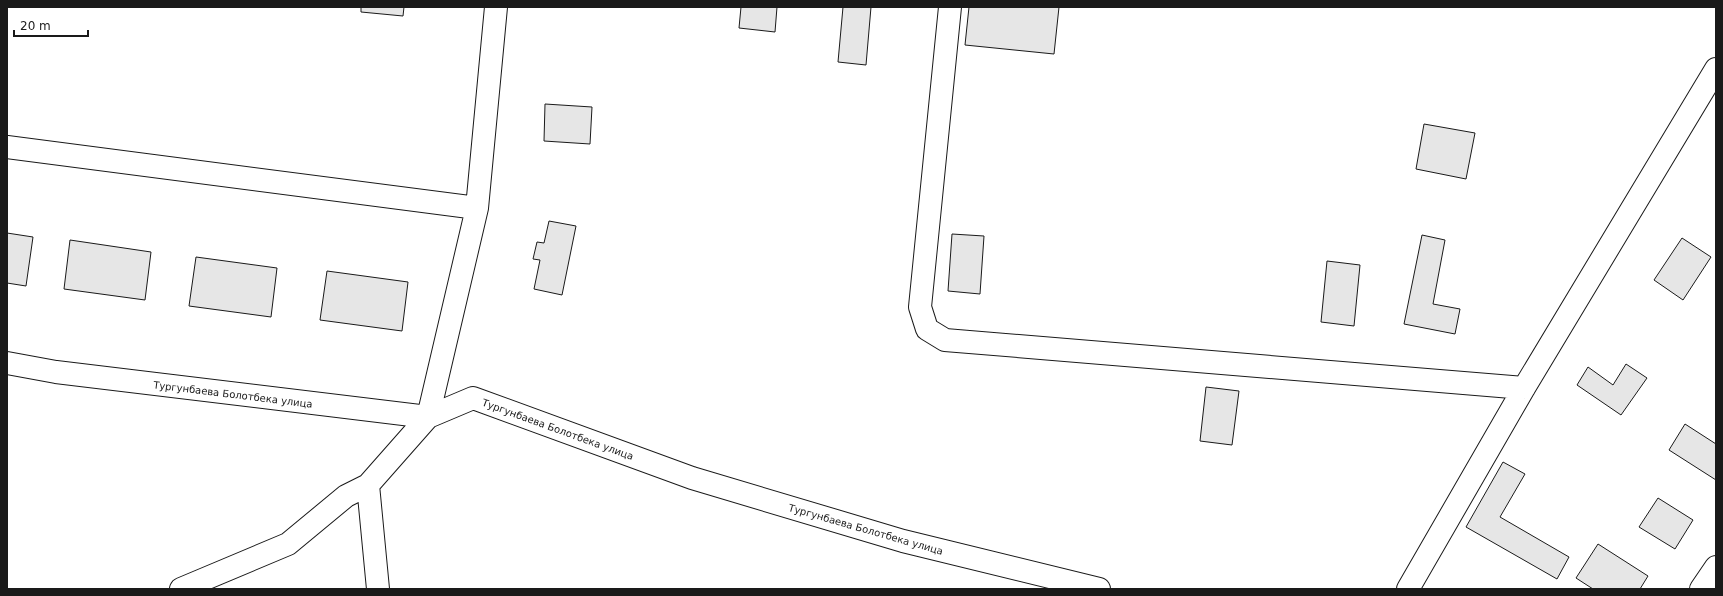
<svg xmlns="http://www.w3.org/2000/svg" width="1723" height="596" viewBox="0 0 1723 596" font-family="'DejaVu Sans',sans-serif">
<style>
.building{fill:#e6e6e6;stroke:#1a1a1a}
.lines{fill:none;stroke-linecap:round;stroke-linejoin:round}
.minor-casing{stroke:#1a1a1a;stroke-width:24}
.minor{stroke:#fff;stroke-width:22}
.labels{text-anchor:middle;stroke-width:3;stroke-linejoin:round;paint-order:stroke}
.street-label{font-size:10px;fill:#1a1a1a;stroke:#fff}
</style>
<rect width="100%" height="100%" fill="#fff"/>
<!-- building -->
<path class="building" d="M 361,7 L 404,7 L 403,16 L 361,12 Z
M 741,7 L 777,7 L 775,32 L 739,28 Z
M 843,7 L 871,7 L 866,65 L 838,62 Z
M 969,7 L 1059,7 L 1054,54 L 965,45 Z
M 545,104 L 592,107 L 590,144 L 544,141 Z
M 1424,124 L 1475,133 L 1466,179 L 1416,169 Z
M 549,221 L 576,226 L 562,295 L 534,289 L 540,260 L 533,259 L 537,242 L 544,243 Z
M 7,233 L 33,237 L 26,286 L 7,283 Z
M 952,234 L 984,236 L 980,294 L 948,291 Z
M 1422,235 L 1445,240 L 1433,304 L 1460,309 L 1455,334 L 1404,324 Z
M 1682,238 L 1711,257 L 1683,300 L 1654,280 Z
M 70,240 L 151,252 L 145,300 L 64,289 Z
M 196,257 L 277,268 L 271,317 L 189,306 Z
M 1327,261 L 1360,265 L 1354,326 L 1321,322 Z
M 327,271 L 408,282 L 402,331 L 320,320 Z
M 1626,364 L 1647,378 L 1621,415 L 1577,385 L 1588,367 L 1613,385 Z
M 1206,387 L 1239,391 L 1232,445 L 1200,441 Z
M 1685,424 L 1716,444 L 1716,480 L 1669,450 Z
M 1503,462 L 1525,474 L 1500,517 L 1569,557 L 1557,579 L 1466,527 Z
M 1658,498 L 1693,520 L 1675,549 L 1639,527 Z
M 1598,544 L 1648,576 L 1640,589 L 1593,589 L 1576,578 Z"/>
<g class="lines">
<!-- minor casing -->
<g class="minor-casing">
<path id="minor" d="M 950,7 L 920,307 L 927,329 L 945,340 L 1524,388
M 7,147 L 477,208
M 7,363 L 56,372 L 428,417 L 473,398 L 692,478 L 903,541 L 1099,589
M 181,589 L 288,544 L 346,496 L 368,485
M 378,589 L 368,485 L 428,417 L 477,208 L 496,7
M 1408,589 L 1524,388 L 1716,69
M 1701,589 L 1716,567"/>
</g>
<!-- minor -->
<use href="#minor" class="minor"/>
</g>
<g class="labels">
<!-- street labels -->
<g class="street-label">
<text transform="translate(233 394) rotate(7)" y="4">Тургунбаева Болотбека улица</text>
<text transform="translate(558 429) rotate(20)" y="4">Тургунбаева Болотбека улица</text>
<text transform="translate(866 529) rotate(16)" y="4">Тургунбаева Болотбека улица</text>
</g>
</g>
<!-- border -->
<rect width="1723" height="596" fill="none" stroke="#1a1a1a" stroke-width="16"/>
<!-- scale -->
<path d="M14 30v6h74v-6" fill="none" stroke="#1a1a1a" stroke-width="2"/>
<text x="20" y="30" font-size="12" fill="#1a1a1a" stroke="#ffffff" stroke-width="3" paint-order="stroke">20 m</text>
</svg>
